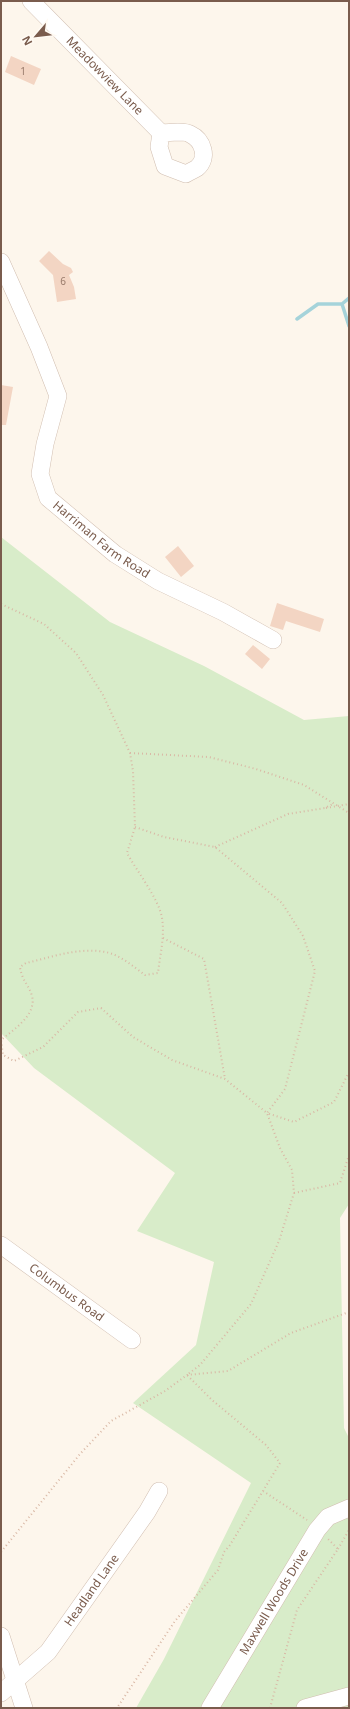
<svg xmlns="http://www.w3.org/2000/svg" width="350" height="1709" viewBox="0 0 350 1709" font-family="'Noto Sans',sans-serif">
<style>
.green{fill:#d8ecc9}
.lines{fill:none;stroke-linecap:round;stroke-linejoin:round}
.stream{stroke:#a5d3da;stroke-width:3.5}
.building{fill:#f3d5c3}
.minor-casing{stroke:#d1beb0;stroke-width:18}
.path{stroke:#d9b8a5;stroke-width:2;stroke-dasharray:1 3;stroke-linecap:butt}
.minor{stroke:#fff;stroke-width:17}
.labels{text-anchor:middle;stroke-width:3;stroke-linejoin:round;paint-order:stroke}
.number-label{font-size:10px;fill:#987a6a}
.street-label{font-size:12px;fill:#7a5c4d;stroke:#fffaf3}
</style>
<rect width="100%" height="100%" fill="#fdf6ec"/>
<!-- green -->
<path class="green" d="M 1,537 L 110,622 L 204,666 L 304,720 L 349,716 L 349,1204 L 340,1218 L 344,1428 L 349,1438 L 349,1708 L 136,1708 L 164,1659 L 251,1483 L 133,1403 L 196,1345 L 214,1262 L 137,1231 L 175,1173 L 34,1068 L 1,1033 Z"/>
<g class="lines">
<!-- stream -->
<path class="stream" d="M 349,298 L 342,304 L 349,326
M 297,319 L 318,304 L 342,304"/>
</g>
<!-- building -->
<path class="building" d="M 11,56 L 41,69 L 34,85 L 5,72 Z
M 49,251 L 63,264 L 71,268 L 73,272 L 69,275 L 74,287 L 76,299 L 57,302 L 53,275 L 39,261 Z
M 1,385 L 13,387 L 6,425 L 1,425 Z
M 178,546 L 194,566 L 181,577 L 165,557 Z
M 277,603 L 324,619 L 320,632 L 286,621 L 283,630 L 270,626 Z
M 253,645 L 270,659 L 262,669 L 245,654 Z"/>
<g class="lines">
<!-- minor casing -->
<g class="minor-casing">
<g id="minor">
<path id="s1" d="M 31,1 L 161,133"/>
<path d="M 178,132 C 182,132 187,132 190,134 C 203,140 209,158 197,168 C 194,170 189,172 186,174 L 165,166 L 159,147 L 161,133 Z"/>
<path id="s2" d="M 1,262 L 39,347 L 58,396 L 45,444 L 40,474 L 48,498 L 115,554 L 158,581 L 223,612 L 273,640"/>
<path id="s3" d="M 1,1245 L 132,1340"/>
<path d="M 1,1636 L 24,1708"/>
<path id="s4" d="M 1,1693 L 48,1652 L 147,1512 L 159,1491"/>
<path id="s5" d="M 210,1708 L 317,1530 L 328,1517 L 349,1508"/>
<path d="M 305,1708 L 349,1696"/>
</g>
</g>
<!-- path -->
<path class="path" d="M 1,604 L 44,624 L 76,653 L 103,695 L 130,753 L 133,771 L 135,827 L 127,853 C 136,870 159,899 162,918 C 165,936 160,955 158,973 L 145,975 C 134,967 119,954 105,952 C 79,947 52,957 26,963 L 20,967 C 22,981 29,985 32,996 C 37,1015 13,1030 1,1040 L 3,1055 L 14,1061 L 43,1047 L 78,1012 L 101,1008 L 133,1037 L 172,1060 L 225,1079 L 267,1113 L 280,1148 L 292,1170 L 294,1193 L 279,1241 L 251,1304 L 200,1365 L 187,1375 L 212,1400 L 266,1445 L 280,1463 L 230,1545 L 224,1552 L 218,1570 L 175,1621 L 117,1708
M 130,753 L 209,757 L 256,769 L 304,785 L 349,813
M 326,808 L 349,804
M 135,827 L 164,837 L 215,847 L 282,903 L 303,936 L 315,971 L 285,1089 L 267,1113 L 294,1122 L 334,1102 L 349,1072
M 215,847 L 288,814 L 325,808 L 333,804
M 163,938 L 204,959 L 225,1079
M 294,1193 L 340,1183 L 349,1155
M 263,1491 L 307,1520
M 338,1549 L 349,1530
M 1,1552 L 80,1454 L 111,1421 L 165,1391 L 187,1375 L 228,1371 L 291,1333 L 349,1312
M 270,1708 L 297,1610 L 338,1549 L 328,1539"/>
<!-- minor -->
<use href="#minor" class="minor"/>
</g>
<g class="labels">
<!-- number labels -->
<g class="number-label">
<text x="23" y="75">1</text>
<text x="63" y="285">6</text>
</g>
<!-- street labels -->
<g class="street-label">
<text dy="4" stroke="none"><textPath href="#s1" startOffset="105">Meadowview Lane</textPath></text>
<text dy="4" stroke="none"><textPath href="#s2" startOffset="319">Harriman Farm Road</textPath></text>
<text dy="4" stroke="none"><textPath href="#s3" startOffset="81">Columbus Road</textPath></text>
<text dy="4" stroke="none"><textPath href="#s4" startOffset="138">Headland Lane</textPath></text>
<text dy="4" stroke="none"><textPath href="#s5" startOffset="124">Maxwell Woods Drive</textPath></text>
</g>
</g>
<!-- border -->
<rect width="350" height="1709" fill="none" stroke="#7a5c4d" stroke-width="4"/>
<!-- north arrow -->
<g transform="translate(36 36) rotate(242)" stroke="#fffaf3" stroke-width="3" paint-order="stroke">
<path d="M0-3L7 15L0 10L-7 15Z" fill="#7a5c4d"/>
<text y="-6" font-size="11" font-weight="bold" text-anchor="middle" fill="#7a5c4d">N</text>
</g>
</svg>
